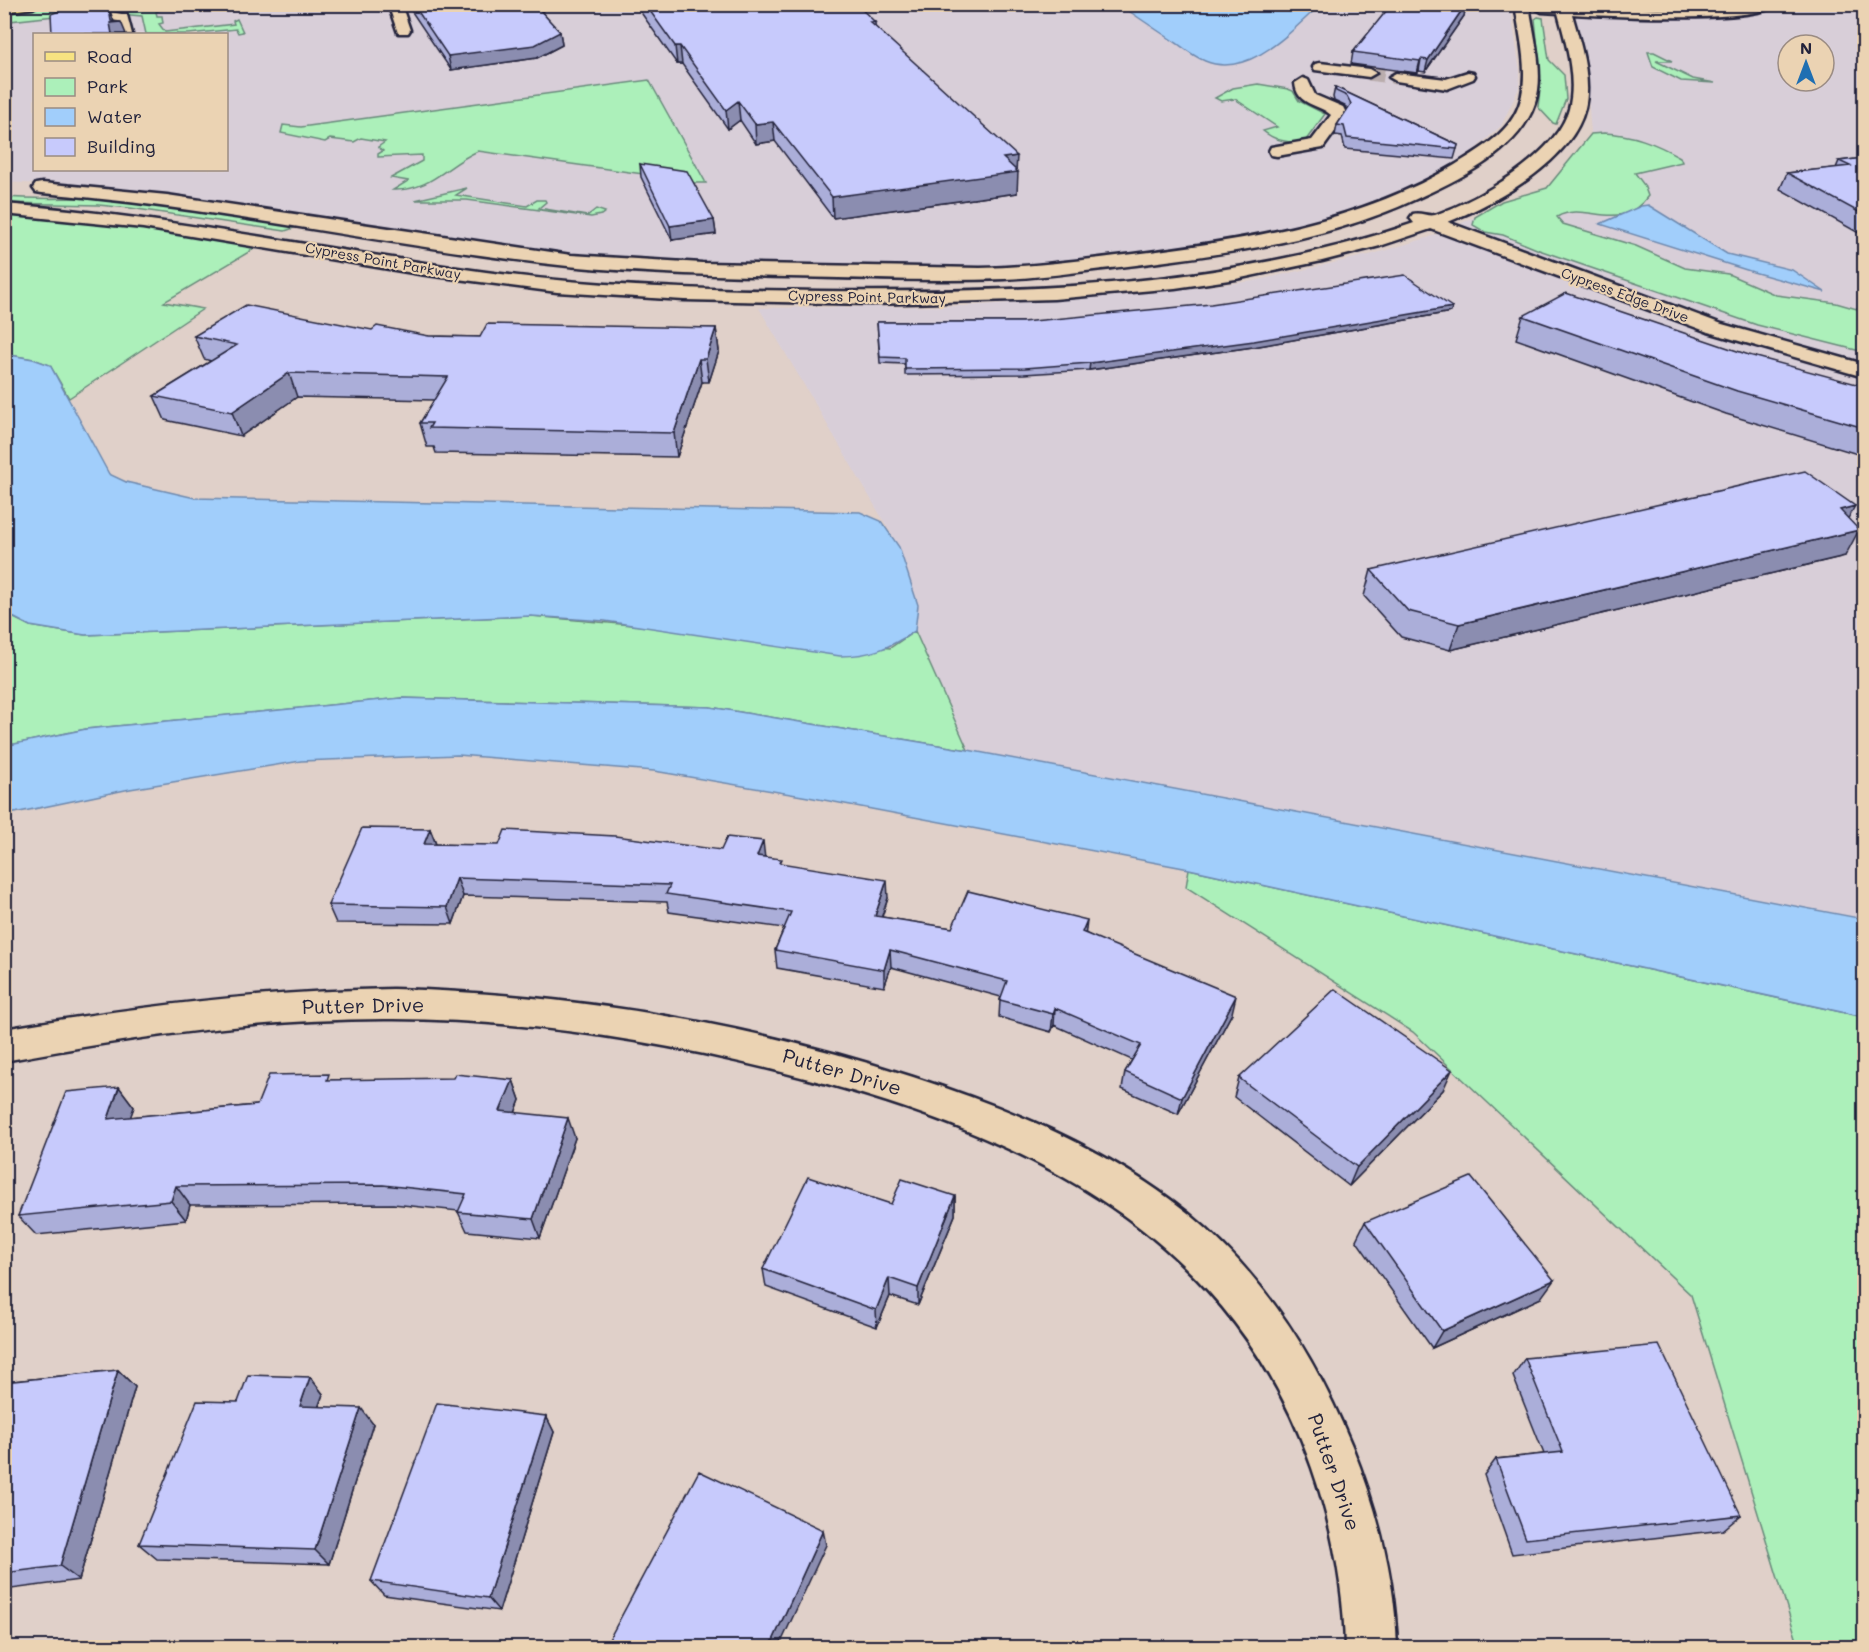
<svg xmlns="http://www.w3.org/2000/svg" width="1869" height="1652" viewBox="0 0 1869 1652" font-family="Mali,sans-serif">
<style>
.built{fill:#d8ced8;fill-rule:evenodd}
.green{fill:#acf0ba;stroke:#67897a;stroke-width:1.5}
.water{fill:#a1cefb;stroke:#6e89ae;stroke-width:1.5}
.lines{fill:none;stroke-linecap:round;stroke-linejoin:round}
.minor-tunnel{stroke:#baadad;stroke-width:15;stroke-dasharray:15 8;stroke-linecap:butt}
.minor-casing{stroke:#22223b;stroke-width:5}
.major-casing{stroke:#22223b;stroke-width:5}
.minor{fill:#ebd3b3;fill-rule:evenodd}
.major{fill:#f7e281;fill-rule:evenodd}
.wall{fill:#abaed9;stroke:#22223b;stroke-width:1.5}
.shaded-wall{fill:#8b8db0;stroke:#22223b;stroke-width:1.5}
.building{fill:#c7cafc;stroke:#22223b;stroke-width:1.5}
.labels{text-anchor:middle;stroke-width:4.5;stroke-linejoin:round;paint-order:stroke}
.far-street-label{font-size:14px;fill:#22223b;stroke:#ebd3b3}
.near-street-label{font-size:20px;fill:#22223b;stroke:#ebd3b3}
</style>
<rect width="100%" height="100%" fill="#e0d0c9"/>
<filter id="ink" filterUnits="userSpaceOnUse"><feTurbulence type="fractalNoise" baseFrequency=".0167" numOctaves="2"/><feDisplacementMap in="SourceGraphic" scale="12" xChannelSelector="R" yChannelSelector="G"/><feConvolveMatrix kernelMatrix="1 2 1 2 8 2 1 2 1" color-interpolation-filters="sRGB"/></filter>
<g filter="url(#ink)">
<!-- built -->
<path class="built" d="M 1510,4 L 1520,72 L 1519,88 L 1501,126 L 1460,163 L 1413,186 L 1339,215 L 1258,237 L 1129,256 L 1022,266 L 936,268 L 675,263 L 611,259 L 538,251 L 205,199 L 83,186 L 5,182 L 5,12 L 63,5 ZM 34,34 L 226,34 L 226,170 L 34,170 Z
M 1572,5 L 1864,5 L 1864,919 L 968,750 L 915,631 L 918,605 L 899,547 L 759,308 L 965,306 L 1118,296 L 1254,281 L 1373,254 L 1430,237 L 1475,217 L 1502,201 L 1547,188 L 1591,134 L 1585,55 ZM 1788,45 L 1824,45 L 1824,81 L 1788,81 Z"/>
<!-- green -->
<path class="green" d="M 63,4 L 158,5 L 160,10 L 156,12 L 157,16 L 162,16 L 163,23 L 159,24 L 165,32 L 234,24 L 233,21 L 237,19 L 243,32 L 238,33 L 236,29 L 189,34 L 146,34 L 142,16 L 120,14 L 118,9 L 10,21 L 9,27 L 5,27 L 4,12 Z
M 1538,17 L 1543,18 L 1549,60 L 1564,75 L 1566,99 L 1556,124 L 1553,123 L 1538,107 L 1541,81 L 1535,19 Z
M 1648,52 L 1654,52 L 1672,61 L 1656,61 L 1693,79 L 1715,83 L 1681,81 L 1653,67 Z
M 649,80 L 706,183 L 688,183 L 672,178 L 478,151 C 446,165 431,191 393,190 L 408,181 L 391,178 L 422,161 L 422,155 L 378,157 L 378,154 L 383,151 L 378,147 L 385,142 L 361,138 L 354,142 L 330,139 L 325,142 L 281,133 L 283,125 L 301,127 Z
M 1258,84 L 1288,89 L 1293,91 L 1299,101 L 1325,114 L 1306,140 C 1291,145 1274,140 1263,131 L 1277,127 L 1235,99 L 1221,101 L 1215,98 L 1233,88 Z
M 1604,133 C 1632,134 1655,143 1680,157 L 1682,162 L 1635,173 L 1644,185 L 1648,196 C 1620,235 1585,200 1557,217 L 1563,224 L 1636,246 L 1685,268 L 1728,274 L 1776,295 L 1836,303 L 1864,311 L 1864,352 L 1757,325 L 1539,250 L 1503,235 L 1485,232 L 1473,225 L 1475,217 L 1502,201 L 1547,188 L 1591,134 Z
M 467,188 L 456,195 L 527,206 L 537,200 L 545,200 L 546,202 L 539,208 L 587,216 L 596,209 L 605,212 L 601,215 L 591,217 L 467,200 L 415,200 Z
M 4,197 C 40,200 76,197 111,199 C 171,203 231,216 290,225 L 294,228 L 285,231 L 130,208 L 98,205 L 5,203 Z
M 4,215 L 156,230 L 259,246 L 164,302 L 203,309 L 69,398 L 50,365 L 33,359 L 5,354 Z
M 4,613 L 30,626 L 85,635 L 531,616 L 890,648 L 915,631 L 968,750 L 710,707 L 402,698 L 86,729 L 5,746 Z
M 1189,869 L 1864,1017 L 1864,1647 L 1799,1647 L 1691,1295 L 1413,1032 L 1186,887 Z"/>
<!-- water -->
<path class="water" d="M 1120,5 L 1320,5 C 1291,31 1249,79 1205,61 C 1195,57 1186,50 1178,44 C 1158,31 1139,18 1120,5 Z
M 1648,205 L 1727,254 L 1792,270 L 1825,292 L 1753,272 L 1600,224 L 1641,206 Z
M 4,354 L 33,359 L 50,365 L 109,474 L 126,482 L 195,498 L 860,512 L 881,521 L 899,547 L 918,605 L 915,631 C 889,648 871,656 840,656 L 605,621 L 531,616 L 85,635 L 30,626 L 5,613 Z
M 401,698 L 710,707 L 968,750 L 1864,919 L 1864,1017 L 1189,869 L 808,797 L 654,771 L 458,755 L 301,761 L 130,789 L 5,815 L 5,746 L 86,729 Z"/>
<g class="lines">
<!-- minor-tunnel -->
<path class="minor-tunnel" d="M 1369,73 L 1396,77"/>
<!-- minor casing -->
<g class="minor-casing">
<path id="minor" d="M 388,4 L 401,4 L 410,30 L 408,33 L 398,33 Z
M 1515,4 L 1529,4 C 1533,35 1545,73 1535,103 C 1519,152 1459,179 1416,199 C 1329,240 1231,253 1136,265 C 1092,270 1048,277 1004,279 C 933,282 861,278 789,277 C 706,275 624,273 541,263 C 374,243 210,207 42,193 L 36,192 L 33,188 L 36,184 L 42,183 L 167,195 L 571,255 L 702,263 L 980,268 C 1032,267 1083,260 1134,254 C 1245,240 1357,223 1455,165 C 1476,152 1501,138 1514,116 C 1533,84 1520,39 1515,4 Z
M 1569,4 L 1658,9 L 1779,4 C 1755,24 1608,16 1572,14 C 1580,42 1592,79 1585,108 C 1572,162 1495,203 1448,222 L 1722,324 L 1864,364 L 1864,377 L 1708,332 L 1431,229 L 1380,246 L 1322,261 L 1236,279 L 1175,288 L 1054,299 L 871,304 L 684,300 L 557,292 L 419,274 L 143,228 L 4,214 L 4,204 C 167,216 325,250 486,272 C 597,287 709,290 821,291 C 1020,293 1225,288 1414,223 L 1410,218 L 1413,214 C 1421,212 1428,217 1435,215 C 1478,200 1556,156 1569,109 C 1577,79 1566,42 1558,13 L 1542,12 L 1535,8 L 1540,4 Z
M 111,12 L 127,15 L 132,34 L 118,34 L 116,21 L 106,19 L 104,16 Z
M 1320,63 L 1369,69 L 1376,73 L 1369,77 L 1315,70 L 1313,67 L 1315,64 Z
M 1468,72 L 1473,73 L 1475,76 L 1473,79 L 1447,89 L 1396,81 L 1389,77 L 1396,73 L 1446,79 Z
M 1303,78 L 1308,80 L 1315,95 L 1343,107 L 1347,115 L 1323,148 L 1277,156 L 1271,155 L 1269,151 L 1271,147 L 1312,140 L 1331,115 C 1318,103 1297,106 1295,83 Z
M 393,989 C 570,994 744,1022 913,1077 C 1011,1109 1107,1148 1188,1213 C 1264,1275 1315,1356 1352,1446 C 1378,1511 1395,1577 1397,1648 L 1345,1648 C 1344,1586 1332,1526 1312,1468 C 1227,1222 1008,1128 774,1070 C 650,1039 522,1020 394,1019 C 263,1018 133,1037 4,1061 L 4,1029 C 133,1007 262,991 393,989 Z"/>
</g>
<!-- major casing -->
<g class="major-casing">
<path id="major" d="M 4,4 L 39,4 L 33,8 L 4,12 Z"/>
</g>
<!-- minor -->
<use href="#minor" class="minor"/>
<!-- major -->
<use href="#major" class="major"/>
</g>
<!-- wall -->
<path class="wall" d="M 59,4 L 126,4 L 128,13 L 111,10 L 110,11 L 113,21 L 59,11 Z
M 409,4 L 539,4 L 542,8 L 543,14 L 560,32 L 562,45 L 537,58 L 451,70 L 410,9 Z
M 635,4 L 856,4 L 876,28 L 1016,170 L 1017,193 L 833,218 L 775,141 L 756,144 L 740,120 L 728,129 L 682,64 L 677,64 Z
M 1466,4 L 1464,16 L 1425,72 L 1419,71 L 1417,73 L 1351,64 L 1353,52 Z
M 1335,87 L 1458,145 L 1454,159 L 1345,149 L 1342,136 L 1335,135 L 1337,125 L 1347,110 L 1345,106 L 1334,101 L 1333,97 Z
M 1864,158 L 1864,236 L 1780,189 L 1787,173 L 1836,168 L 1839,161 Z
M 640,164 L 714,220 L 716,234 L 672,240 L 641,177 Z
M 1451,312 L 1253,347 L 1089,370 L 1024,374 L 905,375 L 905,364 L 880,363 L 877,322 L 1022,322 Z
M 1523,316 L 1864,386 L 1864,456 L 1726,414 L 1516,339 Z
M 716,328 L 719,351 L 709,382 L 702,382 L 677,457 L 436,453 L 434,447 L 427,447 L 420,423 L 434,400 L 297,397 L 241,436 L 165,420 L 154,396 L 211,361 L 204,359 L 194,336 L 372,330 L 429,336 L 480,337 Z
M 1848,518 L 1845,556 L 1450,650 L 1401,637 L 1364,596 L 1371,570 Z
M 430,829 L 436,844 L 765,857 L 782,864 L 888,898 L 882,917 L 952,928 L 1085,933 L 1232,1013 L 1178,1114 L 1122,1089 L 1125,1072 L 1132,1060 L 1054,1025 L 1051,1032 L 999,1017 L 1000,1000 L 1001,997 L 891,967 L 884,987 L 777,968 L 775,950 L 784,928 L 669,912 L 667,902 L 463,896 L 453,924 L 336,923 L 328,905 Z
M 1239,1078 L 1443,1090 L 1349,1186 L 1234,1097 Z
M 332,1080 L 513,1080 L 520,1100 L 515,1113 L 575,1138 L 540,1238 L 467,1231 L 458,1212 L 459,1211 L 393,1204 L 190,1205 L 186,1220 L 36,1235 L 18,1216 L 119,1087 L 134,1107 L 130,1117 L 257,1105 Z
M 955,1196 L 955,1215 L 918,1305 L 890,1296 L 877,1327 L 766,1287 L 763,1269 L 891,1204 Z
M 1365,1222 L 1541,1298 L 1432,1348 L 1356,1240 Z
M 1525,1358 L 1741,1515 L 1723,1530 L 1512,1554 L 1484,1475 L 1496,1459 L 1544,1454 L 1513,1376 Z
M 118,1370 L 135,1387 L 79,1580 L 4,1590 L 4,1382 Z
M 310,1377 L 323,1394 L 319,1406 L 373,1424 L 329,1564 L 157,1559 L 139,1544 L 238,1402 Z
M 546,1416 L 554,1432 L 499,1611 L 384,1595 L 371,1581 Z"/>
<!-- shaded-wall -->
<path class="shaded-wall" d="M 98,4 L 109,4 L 111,10 L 110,11 L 114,22 L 121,22 L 126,34 L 112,34 L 102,15 Z
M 1466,4 L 1464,16 L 1425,72 L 1428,60 Z
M 870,22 L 875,22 L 876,39 Z
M 560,32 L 562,45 L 537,58 L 451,70 L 448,56 Z
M 675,46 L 680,46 L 682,64 L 677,64 Z
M 1421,59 L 1419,71 L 1417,73 L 1420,61 Z
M 738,101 L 740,120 L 728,129 L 726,110 Z
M 773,122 L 775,141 L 756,144 L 755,124 Z
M 1017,156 L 1016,172 L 1018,172 L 1017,193 L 833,218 L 832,197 L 1003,158 Z
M 714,220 L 716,234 L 672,240 L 670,226 Z
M 1452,307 L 1451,312 L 1253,347 L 1089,370 L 1090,363 Z
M 716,328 L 719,351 L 709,382 L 706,359 Z
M 699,359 L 702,382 L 677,457 L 674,433 Z
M 289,373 L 297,397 L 241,436 L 232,412 Z
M 1855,506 L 1841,531 L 1840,510 Z
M 1859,530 L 1845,556 L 1450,650 L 1459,624 Z
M 430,829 L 437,847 L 424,844 Z
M 763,841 L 765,859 L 757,856 Z
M 457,878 L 463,896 L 453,924 L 447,907 Z
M 887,880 L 888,898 L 876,933 L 875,916 Z
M 1087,920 L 1085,938 L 1082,932 Z
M 890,950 L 891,967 L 884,987 L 884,970 Z
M 1236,996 L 1232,1013 L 1178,1114 L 1182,1098 Z
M 1055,1008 L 1054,1025 L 1051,1032 L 1053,1014 Z
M 1452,1070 L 1443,1090 L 1349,1186 L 1357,1167 Z
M 513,1080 L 520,1100 L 508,1131 L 500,1111 Z
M 119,1087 L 134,1107 L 123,1138 L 108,1119 Z
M 568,1118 L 575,1138 L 540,1238 L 533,1219 Z
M 176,1186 L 190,1205 L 186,1220 L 171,1201 Z
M 955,1196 L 955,1215 L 918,1305 L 918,1288 Z
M 889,1278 L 890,1296 L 877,1327 L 876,1310 Z
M 1554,1280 L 1541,1298 L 1432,1348 L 1442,1331 Z
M 118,1370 L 135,1387 L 79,1580 L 60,1566 Z
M 310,1377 L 323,1394 L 313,1422 L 300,1406 Z
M 361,1408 L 373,1424 L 329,1564 L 315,1550 Z
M 546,1416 L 554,1432 L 499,1611 L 488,1598 Z
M 823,1530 L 826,1545 L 779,1647 L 770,1647 Z"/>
<!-- building -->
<path class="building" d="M 59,4 L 99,4 L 100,7 L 109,9 L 111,21 L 121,22 L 110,23 L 112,34 L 52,34 L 51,14 L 59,11 Z
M 413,4 L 539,4 L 542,8 L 539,9 L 560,32 L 535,45 L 448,56 Z
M 645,4 L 856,4 L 875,22 L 870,22 L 1017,156 L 1003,158 L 1018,172 L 832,197 L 773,122 L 755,124 L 738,101 L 726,110 L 680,46 L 675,46 Z
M 1466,4 L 1428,60 L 1421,59 L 1420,61 L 1353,52 L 1387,10 Z
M 1335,87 L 1458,145 L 1457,149 L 1347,138 L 1344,126 L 1337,125 L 1351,104 L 1347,96 L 1336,91 Z
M 1864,158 L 1864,215 L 1787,173 L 1850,166 L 1839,161 Z
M 640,164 L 687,171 L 714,220 L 670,226 Z
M 1405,275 L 1452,307 L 1254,341 L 1090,363 L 1025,368 L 905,369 L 905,358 L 880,357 L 877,322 L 1022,322 L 1211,304 Z
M 1566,293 L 1749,355 L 1864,386 L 1864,428 L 1737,391 L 1523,316 Z
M 246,305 L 372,330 L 377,326 L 429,336 L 480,337 L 487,324 L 716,328 L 706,359 L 699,359 L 674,433 L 429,428 L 432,423 L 420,423 L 448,377 L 289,373 L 232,412 L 154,396 L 237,345 L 194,336 Z
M 1805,471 L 1855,506 L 1840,510 L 1859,530 L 1459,624 L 1408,611 L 1371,570 Z
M 362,828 L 430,829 L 424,844 L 499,845 L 505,830 L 615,836 L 721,850 L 727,837 L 763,841 L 757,856 L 782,859 L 780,863 L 887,880 L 875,916 L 952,928 L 968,891 L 1087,920 L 1082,932 L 1236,996 L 1182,1098 L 1125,1072 L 1141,1045 L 1055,1008 L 1053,1014 L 1000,1000 L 1007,981 L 890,950 L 884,970 L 775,950 L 791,912 L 666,894 L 670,885 L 457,878 L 447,907 L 328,905 Z
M 1335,989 L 1452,1070 L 1357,1167 L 1239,1078 Z
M 329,1074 L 327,1080 L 453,1078 L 455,1074 L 513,1080 L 500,1111 L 568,1118 L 533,1219 L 458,1212 L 466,1194 L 383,1185 L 176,1186 L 171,1201 L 18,1216 L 66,1092 L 119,1087 L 108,1119 L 257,1105 L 269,1075 Z
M 808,1177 L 891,1204 L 902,1179 L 955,1196 L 918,1288 L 889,1278 L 876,1310 L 763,1269 Z
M 1471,1177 L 1554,1280 L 1442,1331 L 1365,1222 Z
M 1659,1345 L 1741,1515 L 1526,1539 L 1496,1459 L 1563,1452 L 1525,1358 Z
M 118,1370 L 60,1566 L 4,1573 L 4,1382 Z
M 248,1375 L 310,1377 L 300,1406 L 361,1408 L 315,1550 L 139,1544 L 197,1401 L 238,1402 Z
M 437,1403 L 546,1416 L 488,1598 L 371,1581 Z
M 699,1471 L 823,1530 L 770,1647 L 605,1647 Z
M 986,1641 L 990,1647 L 980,1647 Z"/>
</g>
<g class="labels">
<!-- far-street labels -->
<g class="far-street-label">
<text transform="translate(383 261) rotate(10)" y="5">Cypress Point Parkway</text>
<text transform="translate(1625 295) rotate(20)" y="5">Cypress Edge Drive</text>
<text transform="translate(867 297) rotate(1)" y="5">Cypress Point Parkway</text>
</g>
<!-- near-street labels -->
<g class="near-street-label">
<text transform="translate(363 1006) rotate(-1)" y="7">Putter Drive</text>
<text transform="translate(842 1072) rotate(16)" y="7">Putter Drive</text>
<text transform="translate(1334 1472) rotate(71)" y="7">Putter Drive</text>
</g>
</g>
<!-- margin -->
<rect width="1869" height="1652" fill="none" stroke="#ebd3b3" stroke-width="24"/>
<rect x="12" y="12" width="1845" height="1628" fill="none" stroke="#22223b" stroke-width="2" filter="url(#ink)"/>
<!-- legend -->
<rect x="33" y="33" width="195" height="138" fill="#ebd3b3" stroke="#9b8c83" stroke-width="1.5"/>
<rect x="45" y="52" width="30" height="9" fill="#f7e281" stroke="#9b8c83" stroke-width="1.5"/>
<text x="87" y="63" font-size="18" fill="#22223b">Road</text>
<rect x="45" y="78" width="30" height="18" fill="#acf0ba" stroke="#9b8c83" stroke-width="1.5"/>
<text x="87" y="93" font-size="18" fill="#22223b">Park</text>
<rect x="45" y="108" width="30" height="18" fill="#a1cefb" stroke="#9b8c83" stroke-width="1.5"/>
<text x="87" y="123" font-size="18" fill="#22223b">Water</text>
<rect x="45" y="138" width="30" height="18" fill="#c7cafc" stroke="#9b8c83" stroke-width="1.5"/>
<text x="87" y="153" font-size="18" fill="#22223b">Building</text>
<!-- north arrow -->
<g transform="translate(1806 63)"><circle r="28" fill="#ebd3b3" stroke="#9b8c83" stroke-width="1.5"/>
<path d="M0-4.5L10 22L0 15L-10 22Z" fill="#1f6fb2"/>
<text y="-9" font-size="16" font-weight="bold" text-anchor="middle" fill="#22223b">N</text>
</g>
</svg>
